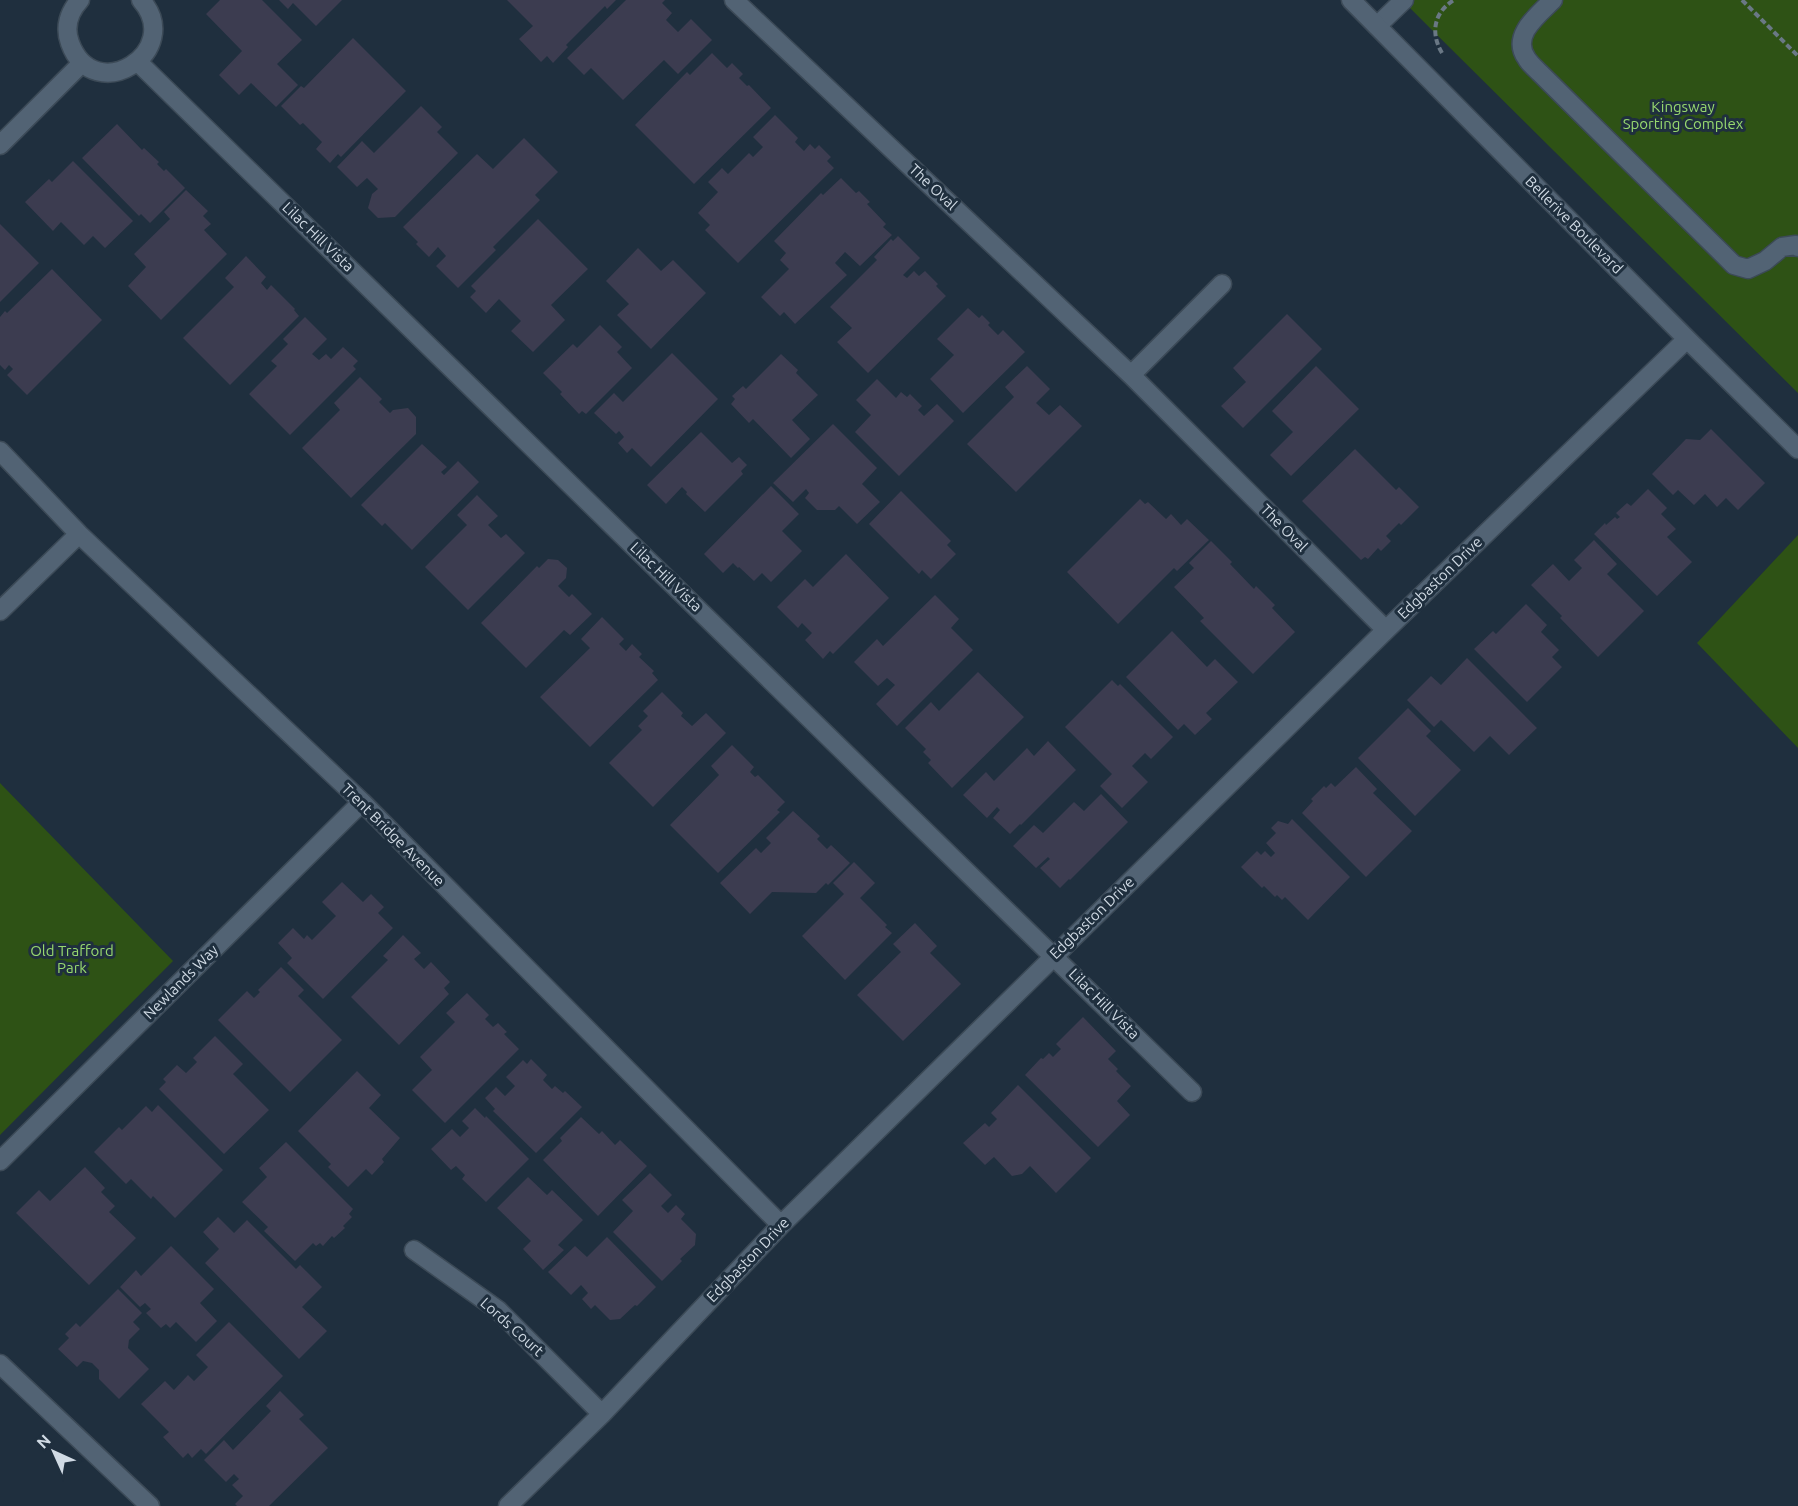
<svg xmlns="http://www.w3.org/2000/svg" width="1798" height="1506" viewBox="0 0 1798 1506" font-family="Ubuntu,sans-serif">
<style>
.green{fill:#2e5215}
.building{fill:#3c3c50}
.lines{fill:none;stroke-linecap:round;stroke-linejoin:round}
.lane-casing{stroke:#3c4a57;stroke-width:21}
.street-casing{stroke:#3c4a57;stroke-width:21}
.path{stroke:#6a7885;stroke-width:4;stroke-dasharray:6 3;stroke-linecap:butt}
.lane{stroke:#526374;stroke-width:18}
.street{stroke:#526374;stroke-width:18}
.labels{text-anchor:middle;stroke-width:6;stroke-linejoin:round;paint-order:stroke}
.park-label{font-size:15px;fill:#97d86f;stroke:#1f2f3e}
.street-label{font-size:15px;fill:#d0dae4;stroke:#1f2f3e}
</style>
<rect width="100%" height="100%" fill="#1f2f3e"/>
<!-- green -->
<path class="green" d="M 1402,0 L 1798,0 L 1798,393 L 1434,32 Z
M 1798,535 L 1798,748 L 1697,643 Z
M 0,783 L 173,961 L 0,1135 Z"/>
<!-- building -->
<path class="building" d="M 220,0 L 262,0 L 302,40 L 277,64 L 298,85 L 276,107 L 251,83 L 239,95 L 219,75 L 242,51 L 206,14 Z
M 279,0 L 342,0 L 316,26 L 293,3 L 288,9 Z
M 507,0 L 616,0 L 607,9 L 605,6 L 566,45 L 568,47 L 553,63 L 547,56 L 541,62 L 519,39 L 533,26 Z
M 626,0 L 665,0 L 662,3 L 672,13 L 666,20 L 678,32 L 691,19 L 712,40 L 678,74 L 664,60 L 623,100 L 591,68 L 584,75 L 567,58 Z
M 353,38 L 406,91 L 341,157 L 338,154 L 330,163 L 316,149 L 322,142 L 303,123 L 300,125 L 281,106 L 301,86 L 304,88 Z
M 712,53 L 727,68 L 732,63 L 743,74 L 739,78 L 747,86 L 749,85 L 771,108 L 694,184 L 635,125 L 687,72 L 690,75 Z
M 421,106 L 442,127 L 437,132 L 458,153 L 395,217 L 378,218 L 368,208 L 372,194 L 378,189 L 367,178 L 357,187 L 337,167 L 362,141 L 374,153 Z
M 775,115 L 798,138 L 795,142 L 804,151 L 810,144 L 815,149 L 819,145 L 831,157 L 827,161 L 834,168 L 738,263 L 705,230 L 710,225 L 698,213 L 718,192 L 708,182 L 722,168 L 728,174 L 749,153 L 753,157 L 763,147 L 753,137 Z
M 117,124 L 142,150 L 144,148 L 159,162 L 157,164 L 164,171 L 166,169 L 185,188 L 150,223 L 141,214 L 139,216 L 82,158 Z
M 524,138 L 558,172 L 535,195 L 540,200 L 493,247 L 496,250 L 458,288 L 436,266 L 446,256 L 438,247 L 429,257 L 416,244 L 418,242 L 403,227 L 477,154 L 493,169 Z
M 73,161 L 133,221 L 105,248 L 93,236 L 84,245 L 61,222 L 53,231 L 25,202 L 49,179 L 52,182 Z
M 841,178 L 856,193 L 859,191 L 870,202 L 867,204 L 886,224 L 883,227 L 892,235 L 860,266 L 845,252 L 835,263 L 847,275 L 795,324 L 784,312 L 780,316 L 761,297 L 789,269 L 780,260 L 786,253 L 774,241 L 821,193 L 823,195 Z
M 186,190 L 208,211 L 203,216 L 211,224 L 204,230 L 227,254 L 161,320 L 128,286 L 146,267 L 134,254 L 170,219 L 164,212 Z
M 538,219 L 588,269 L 551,305 L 565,320 L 533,352 L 511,331 L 521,321 L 499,299 L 486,313 L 470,297 L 476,291 L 471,286 Z
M 0,224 L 39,263 L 0,302 Z
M 898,236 L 920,258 L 903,275 L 907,278 L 914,271 L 919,276 L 925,271 L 938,284 L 936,286 L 946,296 L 868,373 L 837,342 L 852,328 L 830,307 L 877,260 L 874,257 L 891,239 L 893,241 Z
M 638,248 L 661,271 L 673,260 L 706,293 L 651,349 L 617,315 L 629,304 L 606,281 Z
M 246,256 L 266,277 L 261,283 L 267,290 L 271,285 L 295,309 L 294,310 L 299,316 L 230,385 L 183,338 L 234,287 L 225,278 Z
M 52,269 L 102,320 L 27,395 L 7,375 L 13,369 L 9,365 L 5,370 L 0,365 L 0,317 L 5,311 L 7,313 Z
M 968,308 L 979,318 L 982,315 L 990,323 L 988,325 L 998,335 L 1003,330 L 1025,352 L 963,413 L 930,379 L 954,355 L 937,339 Z
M 1287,314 L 1322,349 L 1243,428 L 1221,406 L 1246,382 L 1233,368 Z
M 305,317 L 327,339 L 312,354 L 319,360 L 326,354 L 331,359 L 343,347 L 358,361 L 353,366 L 356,369 L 290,435 L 249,394 L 277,366 L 271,361 L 288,344 L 283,339 Z
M 600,325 L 622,347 L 617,352 L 632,368 L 586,414 L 582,411 L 579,414 L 560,394 L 562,392 L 543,373 L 573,344 L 577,348 Z
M 672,353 L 718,399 L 651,467 L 632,448 L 627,453 L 618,443 L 624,437 L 619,431 L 616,434 L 594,413 L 614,393 L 623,402 Z
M 781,354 L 798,370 L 796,373 L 818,395 L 792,420 L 810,439 L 791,458 L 753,419 L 749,423 L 731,404 L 735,399 L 732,396 L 743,386 L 746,389 Z
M 1027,366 L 1050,389 L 1036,403 L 1049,415 L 1060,405 L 1082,426 L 1016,492 L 967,444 L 1014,397 L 1005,387 Z
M 1316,366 L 1359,409 L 1291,476 L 1270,455 L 1293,432 L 1272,411 Z
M 360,377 L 382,399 L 379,402 L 390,413 L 393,410 L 408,408 L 416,417 L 416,434 L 351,498 L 302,448 L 340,410 L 334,403 Z
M 877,379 L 896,398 L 901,392 L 907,397 L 910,394 L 922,406 L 918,410 L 924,416 L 937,404 L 954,421 L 899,476 L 855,432 L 871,415 L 856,400 Z
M 833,424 L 877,468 L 862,484 L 880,502 L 857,524 L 839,506 L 835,510 L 817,510 L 805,498 L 809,493 L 806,489 L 793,502 L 773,483 Z
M 1711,429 L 1765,483 L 1738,510 L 1726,498 L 1717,507 L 1705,494 L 1694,505 L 1678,490 L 1673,495 L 1652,474 L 1686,439 L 1700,440 Z
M 701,432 L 732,463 L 739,457 L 747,465 L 741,471 L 743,474 L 705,512 L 686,494 L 687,492 L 682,487 L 666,504 L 647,485 Z
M 422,444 L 447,467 L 441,472 L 444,475 L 458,461 L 479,482 L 412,550 L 385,523 L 382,526 L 361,505 Z
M 1355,449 L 1396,490 L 1399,487 L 1419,507 L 1401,525 L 1399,523 L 1386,536 L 1391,541 L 1381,551 L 1378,548 L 1368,559 L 1365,557 L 1361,560 L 1302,501 Z
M 771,486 L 799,514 L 782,531 L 802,551 L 771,582 L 762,573 L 754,581 L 739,567 L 738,568 L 733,563 L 723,573 L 704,554 Z
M 1648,489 L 1667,508 L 1661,514 L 1676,529 L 1667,537 L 1692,562 L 1657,596 L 1594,534 L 1605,523 L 1606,525 L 1615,517 L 1617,519 L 1620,517 L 1616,513 L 1627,503 L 1631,506 Z
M 901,491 L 951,541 L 947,545 L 956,554 L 931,579 L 922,570 L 919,574 L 869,524 Z
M 477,495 L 498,516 L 488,525 L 501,538 L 506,534 L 525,553 L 468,610 L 425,567 L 467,525 L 457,515 Z
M 1140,499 L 1145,504 L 1148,502 L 1166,519 L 1171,514 L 1181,525 L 1187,519 L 1209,540 L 1177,571 L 1174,568 L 1118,624 L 1067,572 Z
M 1594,540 L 1617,564 L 1607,574 L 1644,611 L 1598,657 L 1560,618 L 1562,616 L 1531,585 L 1553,564 L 1569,581 L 1582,568 L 1574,560 Z
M 1211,541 L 1232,562 L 1230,564 L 1254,589 L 1256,586 L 1275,605 L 1272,608 L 1295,632 L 1253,674 L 1200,621 L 1204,618 L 1174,587 L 1194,568 L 1189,563 Z
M 846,554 L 889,598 L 833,654 L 830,651 L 823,659 L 805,640 L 812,633 L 802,623 L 798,628 L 777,607 L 805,579 L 813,587 Z
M 548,559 L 558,560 L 567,568 L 566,578 L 558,586 L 569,597 L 572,594 L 592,614 L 570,635 L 564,630 L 526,668 L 481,623 L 537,566 L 539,568 Z
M 935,595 L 959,619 L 951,628 L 973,650 L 897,726 L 876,704 L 895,685 L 887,678 L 878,686 L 854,662 L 877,639 L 883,646 Z
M 1526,604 L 1547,625 L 1541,632 L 1559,650 L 1552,657 L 1562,667 L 1527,702 L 1474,649 L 1493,631 L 1496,634 Z
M 602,617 L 624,639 L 619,644 L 626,651 L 632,644 L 642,654 L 639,657 L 654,671 L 652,673 L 658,680 L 590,747 L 540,697 L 590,648 L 581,639 Z
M 1172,631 L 1207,667 L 1215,659 L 1238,682 L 1206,713 L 1212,719 L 1195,735 L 1184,724 L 1178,730 L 1126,677 Z
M 1467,658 L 1537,728 L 1509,755 L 1490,736 L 1474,752 L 1441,720 L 1434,727 L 1407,700 L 1431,676 L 1441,685 Z
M 978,672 L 1024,717 L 952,788 L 928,763 L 931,760 L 923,752 L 926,749 L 905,728 L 931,702 L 939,711 Z
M 1112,680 L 1118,686 L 1120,684 L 1173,737 L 1151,759 L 1145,753 L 1132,766 L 1148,782 L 1122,808 L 1100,786 L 1112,774 L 1065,727 Z
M 662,692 L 683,713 L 681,716 L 692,726 L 706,713 L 726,733 L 653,807 L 609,763 L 642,730 L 638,726 L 648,716 L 643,711 Z
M 1408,708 L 1431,731 L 1426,736 L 1461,770 L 1415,816 L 1358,758 Z
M 1048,741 L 1076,770 L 1021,825 L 1020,824 L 1010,834 L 993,818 L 1000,810 L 997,807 L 987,818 L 963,795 L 986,772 L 994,781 L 1027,748 L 1034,756 Z
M 732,745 L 754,767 L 750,772 L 755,777 L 758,775 L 785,802 L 777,810 L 780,812 L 718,873 L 670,825 L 719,775 L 711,766 Z
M 1356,767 L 1377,789 L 1373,793 L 1412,831 L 1366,877 L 1302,813 L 1313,801 L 1311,799 L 1324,786 L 1326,788 L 1331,783 L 1335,787 Z
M 1101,794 L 1128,822 L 1070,880 L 1069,879 L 1060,888 L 1040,868 L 1050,859 L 1048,857 L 1036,868 L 1013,846 L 1034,825 L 1043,833 L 1074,802 L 1084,811 Z
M 793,811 L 820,836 L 817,839 L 827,849 L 831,845 L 850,863 L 828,885 L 826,883 L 816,893 L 772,892 L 750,914 L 720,883 L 756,848 L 761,853 L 771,843 L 766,838 Z
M 1292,819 L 1350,877 L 1308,920 L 1285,897 L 1282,900 L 1277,895 L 1275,897 L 1264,886 L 1262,888 L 1241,867 L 1257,851 L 1261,855 L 1265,851 L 1271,857 L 1275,853 L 1266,843 L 1276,833 L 1271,828 L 1278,821 L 1288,824 Z
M 854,862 L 875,883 L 860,898 L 887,925 L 885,927 L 892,933 L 845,980 L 802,936 L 844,894 L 833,883 Z
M 342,882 L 363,902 L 371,894 L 384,907 L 378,913 L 393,928 L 323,999 L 287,963 L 292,958 L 278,943 L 293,928 L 304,939 L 307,935 L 312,940 L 336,916 L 322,902 Z
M 915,923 L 937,946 L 930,953 L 961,984 L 903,1041 L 857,995 L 901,952 L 893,944 Z
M 403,935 L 421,953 L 414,959 L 424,969 L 431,962 L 450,982 L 444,988 L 449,994 L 399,1045 L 351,997 L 388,960 L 383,956 Z
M 281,967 L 304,990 L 298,996 L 342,1040 L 290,1092 L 218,1020 L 247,991 L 254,998 L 260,992 L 258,990 Z
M 467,993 L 489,1015 L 485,1019 L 493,1027 L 498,1023 L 507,1032 L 504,1034 L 519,1049 L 445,1123 L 412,1090 L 432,1070 L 420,1057 L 455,1022 L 446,1013 Z
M 1083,1017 L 1116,1051 L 1108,1059 L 1118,1069 L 1116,1071 L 1131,1086 L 1117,1101 L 1130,1115 L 1098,1147 L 1025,1075 L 1041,1058 L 1043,1059 L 1049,1053 L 1053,1057 L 1061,1049 L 1056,1044 Z
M 215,1036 L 243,1064 L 233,1074 L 269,1110 L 224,1154 L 159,1089 L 166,1082 L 163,1079 L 177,1065 L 186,1073 L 197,1062 L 193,1058 Z
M 531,1059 L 547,1075 L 543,1080 L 552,1089 L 555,1086 L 563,1093 L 565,1091 L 582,1107 L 536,1153 L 493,1111 L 495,1109 L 485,1098 L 496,1087 L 505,1096 L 515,1086 L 506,1077 L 523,1060 L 527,1064 Z
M 357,1071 L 381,1095 L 369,1108 L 400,1138 L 382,1159 L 384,1162 L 372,1175 L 366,1169 L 348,1187 L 328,1167 L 331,1164 L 298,1131 Z
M 1018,1085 L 1091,1158 L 1056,1193 L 1030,1166 L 1022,1174 L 1012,1176 L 994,1157 L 985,1165 L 963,1143 L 985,1123 L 989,1127 L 997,1119 L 991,1113 Z
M 158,1105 L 223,1170 L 175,1218 L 153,1196 L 151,1199 L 131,1179 L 126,1184 L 94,1152 L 119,1127 L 122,1130 L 146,1106 L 152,1112 Z
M 475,1108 L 485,1118 L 486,1116 L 529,1159 L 486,1202 L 462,1179 L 465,1175 L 456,1166 L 451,1170 L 431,1149 L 452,1129 L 460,1137 L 469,1128 L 462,1121 Z
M 581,1117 L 599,1134 L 602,1131 L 615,1145 L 620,1140 L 647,1166 L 598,1216 L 543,1160 L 562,1141 L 560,1138 Z
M 286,1142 L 353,1209 L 349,1214 L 352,1217 L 343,1226 L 345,1228 L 334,1238 L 332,1236 L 323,1246 L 320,1243 L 316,1246 L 313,1243 L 295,1261 L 264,1231 L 268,1227 L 242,1202 L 267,1177 L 259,1168 Z
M 85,1167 L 105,1188 L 101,1192 L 115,1206 L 109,1212 L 136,1238 L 89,1285 L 16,1213 L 39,1190 L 50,1201 Z
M 650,1173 L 672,1195 L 661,1206 L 668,1213 L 676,1205 L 685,1214 L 681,1219 L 696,1234 L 695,1245 L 680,1259 L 682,1261 L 662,1281 L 613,1232 L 633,1211 L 622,1200 Z
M 528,1177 L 547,1195 L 552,1190 L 583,1220 L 558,1245 L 564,1250 L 543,1270 L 523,1249 L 531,1241 L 497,1208 Z
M 218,1217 L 234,1233 L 247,1220 L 296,1269 L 300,1265 L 322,1287 L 302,1307 L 327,1331 L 299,1359 L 205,1263 L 219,1249 L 203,1232 Z
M 607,1237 L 656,1287 L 637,1306 L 635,1305 L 620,1319 L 610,1320 L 595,1305 L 591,1309 L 582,1299 L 588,1293 L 581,1285 L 571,1295 L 548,1272 L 575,1246 L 587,1257 Z
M 171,1246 L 214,1289 L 200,1303 L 217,1321 L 196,1342 L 176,1322 L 170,1328 L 166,1324 L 161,1328 L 146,1313 L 151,1309 L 145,1303 L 140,1307 L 120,1287 L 136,1270 L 141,1276 Z
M 118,1289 L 142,1313 L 133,1322 L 140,1329 L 129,1340 L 128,1348 L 149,1369 L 119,1399 L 99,1379 L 99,1370 L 92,1363 L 83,1361 L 77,1367 L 58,1349 L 69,1338 L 65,1334 L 76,1323 L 80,1327 Z
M 229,1322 L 283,1376 L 206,1454 L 201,1449 L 192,1458 L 188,1453 L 183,1458 L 163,1437 L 169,1432 L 141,1404 L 165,1381 L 174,1390 L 188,1375 L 194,1381 L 208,1367 L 196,1355 Z
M 280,1391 L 304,1415 L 299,1419 L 328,1448 L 269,1506 L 237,1506 L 235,1504 L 243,1496 L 232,1485 L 239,1479 L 234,1474 L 226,1482 L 204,1460 L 224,1440 L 233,1450 L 271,1411 L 266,1406 Z"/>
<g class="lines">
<!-- lane casing -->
<g class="lane-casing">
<path id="lane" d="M 1553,0 C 1538,15 1510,36 1527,59 C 1530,64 1536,69 1540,73 L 1734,265 L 1748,269 L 1765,261 L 1782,247 L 1796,245 L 1798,247
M 1377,26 L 1404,0"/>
</g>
<!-- street casing -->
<g class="street-casing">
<path id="street" d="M 80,0 C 69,12 64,27 70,43 C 94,109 186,51 141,0
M 734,0 L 1131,375 L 1386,630
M 1351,0 L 1687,339 L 1798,449
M 138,62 L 1192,1092
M 0,145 L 82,63
M 1131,375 L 1222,284
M 0,451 L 79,534 L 362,802 L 781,1225
M 0,611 L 79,534
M 0,1161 L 362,802
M 414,1250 L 498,1310 L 602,1414
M 0,1364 L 150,1506
M 508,1506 L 602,1414 L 781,1225 L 1386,630 L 1687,339"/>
</g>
<!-- path -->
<path class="path" d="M 1742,0 L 1798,56
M 1442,53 C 1430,33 1434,12 1454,0"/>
<!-- lane -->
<use href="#lane" class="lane"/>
<!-- street -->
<use href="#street" class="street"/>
</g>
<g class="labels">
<!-- park labels -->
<g class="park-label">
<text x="1683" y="112">Kingsway<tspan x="1683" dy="17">Sporting Complex</tspan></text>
<text x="72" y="956">Old Trafford<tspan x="72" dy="17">Park</tspan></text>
</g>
<!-- street labels -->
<g class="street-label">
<text transform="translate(933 187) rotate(43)" y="5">The Oval</text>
<text transform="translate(1574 225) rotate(45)" y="5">Bellerive Boulevard</text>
<text transform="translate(318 237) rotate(44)" y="5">Lilac Hill Vista</text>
<text transform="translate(1284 528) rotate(45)" y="5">The Oval</text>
<text transform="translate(666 577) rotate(44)" y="5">Lilac Hill Vista</text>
<text transform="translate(1440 578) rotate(-44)" y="5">Edgbaston Drive</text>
<text transform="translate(393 835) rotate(45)" y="5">Trent Bridge Avenue</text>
<text transform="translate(1092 918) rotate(-44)" y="5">Edgbaston Drive</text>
<text transform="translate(181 982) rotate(-45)" y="5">Newlands Way</text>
<text transform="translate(1104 1004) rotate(45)" y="5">Lilac Hill Vista</text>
<text transform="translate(748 1260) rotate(-46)" y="5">Edgbaston Drive</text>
<text transform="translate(512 1327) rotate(42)" y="5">Lords Court</text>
</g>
</g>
<!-- north arrow -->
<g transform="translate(54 1452) rotate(315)" stroke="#1f2f3e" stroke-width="4.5" paint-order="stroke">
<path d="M0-4.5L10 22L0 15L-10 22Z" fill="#d0dae4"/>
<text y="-9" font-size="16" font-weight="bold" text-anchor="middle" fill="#d0dae4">N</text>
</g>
</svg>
